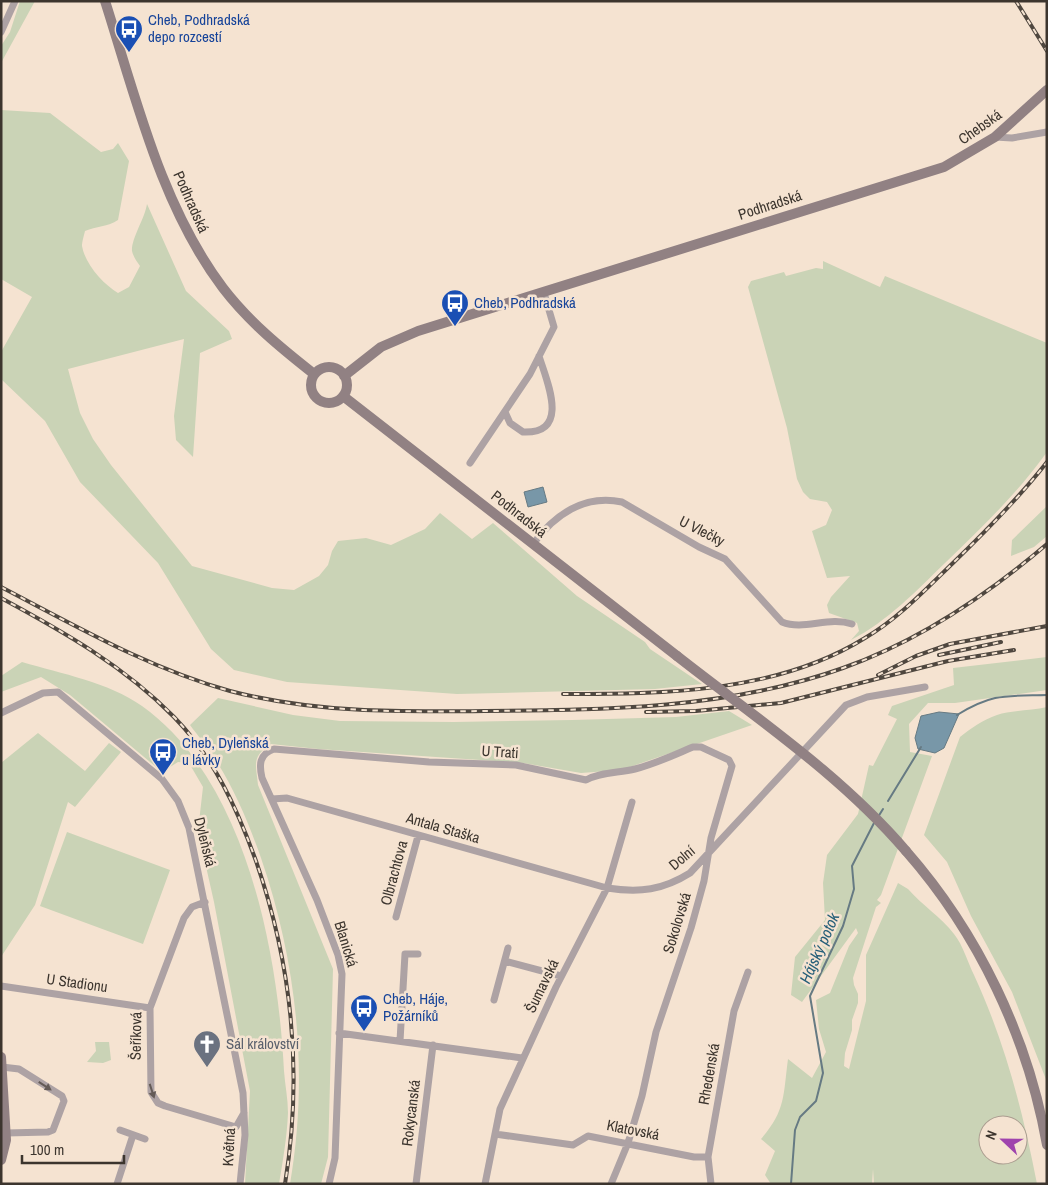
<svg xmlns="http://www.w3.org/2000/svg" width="1048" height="1185" viewBox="0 0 1048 1185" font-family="'Archivo Narrow',sans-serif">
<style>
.green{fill:#cad3b6;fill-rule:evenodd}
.water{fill:#7897a8;stroke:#667a83}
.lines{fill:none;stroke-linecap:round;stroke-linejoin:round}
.stream{stroke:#667a83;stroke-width:2}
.street{stroke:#ada2a4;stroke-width:7}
.secondary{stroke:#918183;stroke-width:10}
.rail-casing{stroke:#4f473f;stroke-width:4}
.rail{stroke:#f5e3d1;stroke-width:2;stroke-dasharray:5.5;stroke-linecap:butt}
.secondary-bridge{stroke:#918183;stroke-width:10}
.oneway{fill:#645b57}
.labels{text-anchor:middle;stroke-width:5;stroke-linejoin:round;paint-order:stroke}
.transit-label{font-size:15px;fill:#164399;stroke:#f5e3d1;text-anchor:start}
.street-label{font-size:15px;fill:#3c352e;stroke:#f5e3d1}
.worship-label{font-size:15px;fill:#5b616d;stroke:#f5e3d1;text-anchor:start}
.water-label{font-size:16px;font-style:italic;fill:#265f79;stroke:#f5e3d1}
</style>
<rect width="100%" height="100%" fill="#f5e3d1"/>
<!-- green -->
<path class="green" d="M 20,1 L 35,1 L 1,63 L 1,46 L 10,32 Z
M 1,110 L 50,113 L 101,152 L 113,149 L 118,143 L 129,161 L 118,220 C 108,227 96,226 85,231 C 84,235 82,242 82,246 C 85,264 103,284 118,293 L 129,287 L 140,266 C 137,262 133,256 132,251 C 131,239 145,218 147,204 L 186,291 L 229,331 L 232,339 L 200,353 L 193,457 L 176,440 L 174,416 L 184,339 L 68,369 L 80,413 L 93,439 L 111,465 L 192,566 L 272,588 L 294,590 L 319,576 L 328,565 L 332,551 L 338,541 L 366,538 L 391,545 L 425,529 L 440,513 L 472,539 L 493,523 L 577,596 L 645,642 L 650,649 L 702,684 L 655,689 L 457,694 L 287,682 L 234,670 L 211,649 L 158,563 L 80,482 L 45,421 L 1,379 L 1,352 L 32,297 L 1,279 Z
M 823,261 L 880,287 L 885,276 L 1047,343 L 1047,452 L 1044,456 C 1015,496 980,529 945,563 C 916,591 888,621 851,640 L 859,631 L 857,623 L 829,613 L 827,605 L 831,597 L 850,576 L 827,578 L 812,531 L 826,525 L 832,510 L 827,502 L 810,499 L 803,492 L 797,479 L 787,428 L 748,287 L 751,281 L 784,272 L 786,276 L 816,268 L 823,269 Z
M 1047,506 L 1047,536 L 1034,547 L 1011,556 L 1012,540 Z
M 1047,657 L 1047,690 L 955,703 L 928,703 L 909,724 L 910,752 L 932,756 L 881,895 L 877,900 L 881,903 L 876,907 L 853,978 L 854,985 L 858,994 L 858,1003 L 852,1020 L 852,1030 L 845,1053 L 844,1066 L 849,1069 L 866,1001 L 866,955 L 898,883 L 908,889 C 922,905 941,917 954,934 C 963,945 968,963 974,975 C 1005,1042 1023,1112 1037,1184 L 874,1184 L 873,1169 L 872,1184 L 771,1184 L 765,1175 L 775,1151 L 761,1139 C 786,1110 783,1096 788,1059 L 812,1078 L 826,1052 L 819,1029 L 816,1000 L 830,993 L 849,946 L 858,933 L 856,928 L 802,1002 L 791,995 L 795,957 L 825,920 L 823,883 L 827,855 L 858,814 L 869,765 L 873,766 L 897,719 L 888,715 L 892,706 L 954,685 L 953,668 ZM 988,1125 L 1018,1125 L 1018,1155 L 988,1155 Z
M 22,662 C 62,674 108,682 142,706 C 246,780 278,952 284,1071 C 285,1085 288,1099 288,1113 C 287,1137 283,1160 279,1184 L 245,1184 L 250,1091 L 214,902 L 198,831 L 203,787 L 189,763 L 178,762 L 162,772 L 70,695 L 41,677 L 1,692 L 1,676 Z
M 218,698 L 293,715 L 340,721 L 454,722 L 572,720 L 676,717 L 729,711 L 752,725 L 621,770 L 581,773 L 523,763 L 318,749 L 271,744 C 251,757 256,764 258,785 L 333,969 L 328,1157 L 321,1184 L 290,1184 C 309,1074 297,963 261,858 C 249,824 235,790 215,759 C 208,747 198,736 190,725 Z
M 1047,707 L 1047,1082 L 1012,992 L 971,916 L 947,862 L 924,835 L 960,737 C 971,728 983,720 997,715 C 1011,710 1031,711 1047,707 Z
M 38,733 L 85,771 L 109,743 L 121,752 L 75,807 L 68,802 L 35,905 L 1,957 L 1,763 Z
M 67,832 L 170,870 L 143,944 L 40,906 Z
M 95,1042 L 109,1042 L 111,1060 L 103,1063 L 87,1062 L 96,1051 Z"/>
<!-- water -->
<path class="water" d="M 543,487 L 547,502 L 528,507 L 524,492 Z
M 939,712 L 959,714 L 944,748 L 935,753 L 918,749 L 915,738 L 921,716 Z"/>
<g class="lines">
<!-- stream -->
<path class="stream" d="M 957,715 C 993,693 1006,696 1047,695
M 888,801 L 921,747
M 878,817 L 883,809
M 791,1184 L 795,1130 L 800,1117 L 816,1101 L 823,1073 L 810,996 L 843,926 L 854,889 L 852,866 L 874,823"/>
<!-- street -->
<path class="street" d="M 1,32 L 15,1
M 995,137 L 1012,138 L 1047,132
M 505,412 L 510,423 L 523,432 C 571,434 547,382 539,356
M 470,463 L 530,374 L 554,327 L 544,293
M 533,544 C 554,515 584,494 622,502 L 699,547 L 725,559 L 782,622 C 804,631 828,616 852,624
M 1,713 L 43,693 L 58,692 L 162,779 L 178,801 L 189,828 L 243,1093 L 245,1135 L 240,1184
M 272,799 L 287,798 L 607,888 C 640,893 663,890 690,873 L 846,705 L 867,697 L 925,687
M 205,902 L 192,907 L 184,918 L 150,1008 L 151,1092 L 158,1103 L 165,1106 L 236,1127 L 244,1113
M 396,917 L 418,836
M 505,961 L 561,976
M 1,986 L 150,1008
M 494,1000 L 508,948
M 339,1033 L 522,1058
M 400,1041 L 405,954 L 418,954
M 2,1067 L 19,1069 L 62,1096 L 64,1101 L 53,1130 L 48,1132 L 6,1133
M 120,1130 L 145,1139
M 495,1134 L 573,1145 L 588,1136 L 694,1157 L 708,1157
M 117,1184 L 133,1135
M 329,1184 L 335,1158 L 342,974 L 338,955 L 317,900 L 262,778 C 259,765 259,754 274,749 L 429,762 L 516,765 L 586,780 C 600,772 619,773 635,769 C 655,764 674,755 693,747 L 701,747 L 729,760 L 732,766 L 711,838 L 704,881 L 691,928 L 656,1032 L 642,1096 L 628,1143 L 611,1184
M 416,1184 L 433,1045
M 485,1184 L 500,1109 L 556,987 L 607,888 L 632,802
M 711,1184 L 708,1157 L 734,1011 L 748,972"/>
<!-- secondary -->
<path class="secondary" d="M 105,1 C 136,98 161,206 223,288 C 249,322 281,348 314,374
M311 385a18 18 0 1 1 36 0a18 18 0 1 1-36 0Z
M 344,376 L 381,347 L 418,331 L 944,167 L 995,137 L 1047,90
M 343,396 L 677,656
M 906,851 C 978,933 1028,1037 1047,1145
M 1,1057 L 6,1140 L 1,1160"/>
<!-- rail casing -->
<g class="rail-casing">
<path id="rail" d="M 1016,1 L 1047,51
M 1,587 C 76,626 148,668 230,691 C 314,713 398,712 485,711 C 605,710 729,709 843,668 C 919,641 986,596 1047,544
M 1,598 C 64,632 124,666 174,717 C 214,758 237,808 256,861 C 292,965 303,1074 285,1184
M 939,655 L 1001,642
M 878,675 L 916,656 L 950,644 L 1047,626
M 563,694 C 665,694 776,693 865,638 C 899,618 926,589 954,562 C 987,530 1019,498 1047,462
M 646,712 L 696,711 L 781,703 L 948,661 L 1014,650"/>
</g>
<!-- rail -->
<use href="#rail" class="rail"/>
<!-- secondary-bridge -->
<path class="secondary-bridge" d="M 677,656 C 756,718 841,775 906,851"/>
</g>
<!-- one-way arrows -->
<defs><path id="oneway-solid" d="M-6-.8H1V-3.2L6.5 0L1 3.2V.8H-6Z" transform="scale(1.25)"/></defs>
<g class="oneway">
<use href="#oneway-solid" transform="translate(45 1086) rotate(33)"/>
<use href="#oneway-solid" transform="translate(152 1091) rotate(72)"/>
</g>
<!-- icons -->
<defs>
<g id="bus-pin" transform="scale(1.4375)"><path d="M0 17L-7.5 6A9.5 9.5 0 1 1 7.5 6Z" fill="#1a4fb4" stroke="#f5e3d1"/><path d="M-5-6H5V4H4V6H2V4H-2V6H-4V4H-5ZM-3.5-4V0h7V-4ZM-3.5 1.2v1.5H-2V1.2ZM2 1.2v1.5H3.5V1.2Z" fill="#fff"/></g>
<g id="church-pin" transform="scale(1.4375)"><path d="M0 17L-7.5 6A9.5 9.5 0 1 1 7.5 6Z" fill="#6b7280" stroke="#f5e3d1"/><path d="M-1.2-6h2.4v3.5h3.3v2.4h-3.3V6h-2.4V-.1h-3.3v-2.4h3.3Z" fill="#fff"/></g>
</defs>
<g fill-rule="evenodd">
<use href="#bus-pin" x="129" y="29"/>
<use href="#bus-pin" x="455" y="303"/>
<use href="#bus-pin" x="163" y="752"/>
<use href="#bus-pin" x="364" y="1008"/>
<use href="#church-pin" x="207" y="1044"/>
</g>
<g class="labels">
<!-- transit labels -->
<g class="transit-label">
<text x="148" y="25">Cheb, Podhradská<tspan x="148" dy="17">depo rozcestí</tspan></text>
<text x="474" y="308">Cheb, Podhradská</text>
<text x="182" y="748">Cheb, Dyleňská<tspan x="182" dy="17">u lávky</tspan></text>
<text x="383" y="1004">Cheb, Háje,<tspan x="383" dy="17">Požárníků</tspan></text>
</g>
<!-- street labels -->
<g class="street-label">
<text transform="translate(980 127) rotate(-35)" y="5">Chebská</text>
<text transform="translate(191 202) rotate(66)" y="5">Podhradská</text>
<text transform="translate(770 205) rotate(-18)" y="5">Podhradská</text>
<text transform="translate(519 514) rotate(38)" y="5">Podhradská</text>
<text transform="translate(702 531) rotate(27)" y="5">U Vlečky</text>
<text transform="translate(500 752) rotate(4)" y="5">U Trati</text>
<text transform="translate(443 828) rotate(16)" y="5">Antala Staška</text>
<text transform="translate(205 842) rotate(76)" y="5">Dyleňská</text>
<text transform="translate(682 858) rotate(-40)" y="5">Dolní</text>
<text transform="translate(394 873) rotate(-75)" y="5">Olbrachtova</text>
<text transform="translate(677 923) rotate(-73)" y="5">Sokolovská</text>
<text transform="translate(346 944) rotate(73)" y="5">Blanická</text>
<text transform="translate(77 983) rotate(8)" y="5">U Stadionu</text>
<text transform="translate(542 986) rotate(-64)" y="5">Šumavská</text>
<text transform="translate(136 1036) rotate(-89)" y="5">Šeříková</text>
<text transform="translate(709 1074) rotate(-80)" y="5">Rhedenská</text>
<text transform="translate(411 1113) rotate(-83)" y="5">Rokycanská</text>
<text transform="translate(633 1130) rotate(11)" y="5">Klatovská</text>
<text transform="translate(229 1147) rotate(-87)" y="5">Květná</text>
</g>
<!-- worship labels -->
<g class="worship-label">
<text x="226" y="1049">Sál království</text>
</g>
<!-- water labels -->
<g class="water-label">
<text transform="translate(819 948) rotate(-66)" y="6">Hájský potok</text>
</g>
</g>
<!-- border -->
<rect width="1048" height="1185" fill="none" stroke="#3c352e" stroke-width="5"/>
<!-- north arrow -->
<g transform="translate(1003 1140) rotate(292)"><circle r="24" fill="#f5e3d1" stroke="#ab9d90"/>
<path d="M0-4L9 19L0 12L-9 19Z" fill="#9f43ad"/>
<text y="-8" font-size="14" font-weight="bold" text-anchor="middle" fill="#3c352e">N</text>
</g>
<!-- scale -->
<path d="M22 1155v8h102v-8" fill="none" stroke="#3c352e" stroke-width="2.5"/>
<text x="30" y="1155" font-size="15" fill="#3c352e" stroke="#f5e3d1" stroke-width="4" paint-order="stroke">100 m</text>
</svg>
